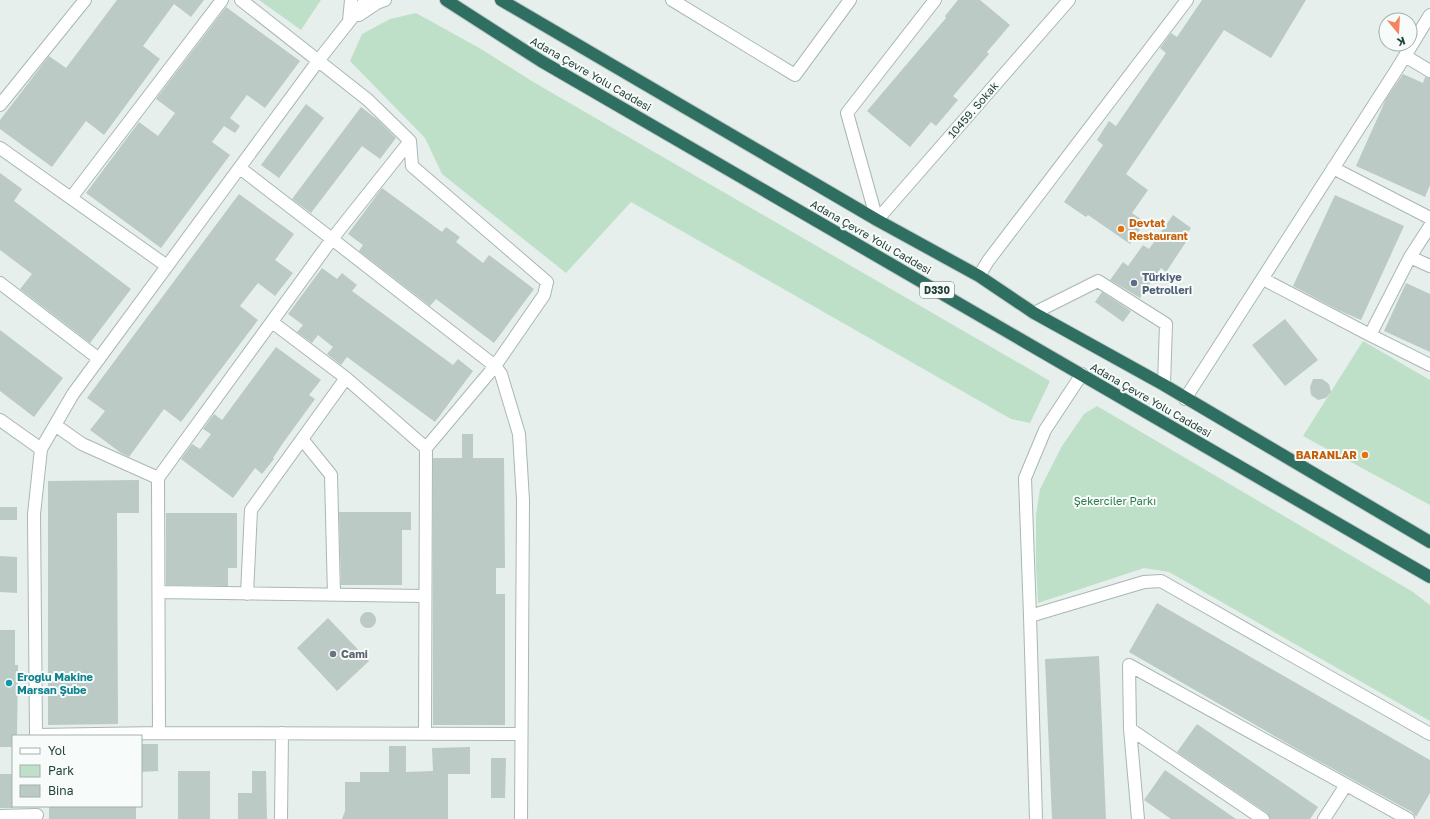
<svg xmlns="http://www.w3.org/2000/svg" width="1430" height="819" viewBox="0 0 1430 819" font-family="'Golos Text',sans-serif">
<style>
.green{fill:#bfe0c8}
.building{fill:#bbcac4}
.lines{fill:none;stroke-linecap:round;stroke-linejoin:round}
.minor-casing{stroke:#a8b8b2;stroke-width:14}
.highway-casing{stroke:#c2cac8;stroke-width:14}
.minor{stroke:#fff;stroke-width:12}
.highway{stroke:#2f6f62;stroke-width:12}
.food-dot{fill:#e8710a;stroke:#f7fbf9;stroke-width:1.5}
.service-dot{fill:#5c6f8a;stroke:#f7fbf9;stroke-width:1.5}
.worship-dot{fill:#6b7280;stroke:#f7fbf9;stroke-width:1.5}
.culture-dot{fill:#0f9aa8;stroke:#f7fbf9;stroke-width:1.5}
.labels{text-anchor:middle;stroke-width:4;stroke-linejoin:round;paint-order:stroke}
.shield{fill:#f7fbf9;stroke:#637a73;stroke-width:1}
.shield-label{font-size:10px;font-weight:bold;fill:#24423a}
.street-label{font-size:11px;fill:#24423a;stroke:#f7fbf9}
.food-label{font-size:11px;font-weight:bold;fill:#c56008;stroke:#f7fbf9;text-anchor:start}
.service-label{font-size:11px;font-weight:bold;fill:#4e5e75;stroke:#f7fbf9;text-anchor:start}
.park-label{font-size:11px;fill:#2d7a4b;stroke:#f7fbf9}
.worship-label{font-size:11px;font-weight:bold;fill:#5b616d;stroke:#f7fbf9;text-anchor:start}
.culture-label{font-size:11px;font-weight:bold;fill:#0d838f;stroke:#f7fbf9;text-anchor:start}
</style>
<rect width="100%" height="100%" fill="#e6efeb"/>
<!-- green -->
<path class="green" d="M 259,0 L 321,0 L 301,30 Z
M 416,13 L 481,49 L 535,83 L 1050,381 L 1030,423 L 1011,419 L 631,202 L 566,273 L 442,174 L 425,138 L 350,61 L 362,34 L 390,19 Z
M 1363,341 L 1430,380 L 1430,505 L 1303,436 Z
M 1097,406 L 1413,592 L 1430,605 L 1430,721 L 1169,572 L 1144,568 L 1038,603 L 1036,566 L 1036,515 L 1040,489 L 1062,446 L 1084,414 Z"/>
<!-- building -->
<path class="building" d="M 117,0 L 204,0 L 191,17 L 174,4 L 143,46 L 160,59 L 104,135 L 86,121 L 52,167 L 0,129 L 0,120 L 49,56 L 66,68 Z
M 958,0 L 980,0 L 1010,25 L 987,52 L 989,54 L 953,96 L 958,100 L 936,126 L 931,122 L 910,147 L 867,111 L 946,18 L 945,16 Z
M 1202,0 L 1306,0 L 1271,58 L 1224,30 L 1126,174 L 1148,190 L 1132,213 L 1145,222 L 1130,244 L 1088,215 L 1086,217 L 1064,202 L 1103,145 L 1097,140 L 1109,121 L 1116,126 L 1166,53 L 1160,48 L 1171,33 L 1177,37 Z
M 226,7 L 300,61 L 265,108 L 247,95 L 230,118 L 240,126 L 235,133 L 224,126 L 212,142 L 230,155 L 161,248 L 86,193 L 139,122 L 158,136 L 175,113 L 156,99 Z
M 1403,74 L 1423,83 L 1425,77 L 1430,78 L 1430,185 L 1425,197 L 1356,166 L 1386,99 Z
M 306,104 L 324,118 L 279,178 L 261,165 Z
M 361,107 L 378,120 L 396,138 L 380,159 L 362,146 L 311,213 L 292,199 Z
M 0,173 L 22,189 L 14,201 L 131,289 L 90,343 L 20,289 L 32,274 L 0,250 Z
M 382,188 L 442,232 L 446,227 L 460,237 L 456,242 L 483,263 L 489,255 L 534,289 L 494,343 L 436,299 L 430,306 L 359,251 L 363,245 L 348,234 Z
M 239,194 L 294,234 L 275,260 L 293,273 L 275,296 L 258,283 L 240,306 L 258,320 L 181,422 L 164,409 L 129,457 L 121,453 L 90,430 L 105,411 L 87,398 Z
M 1335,195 L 1404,226 L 1361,320 L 1338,310 L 1293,286 Z
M 1173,215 L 1191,228 L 1183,240 L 1186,242 L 1166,272 L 1161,268 L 1140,298 L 1110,280 L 1123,262 L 1128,266 L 1143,245 L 1149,249 Z
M 322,268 L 337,279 L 342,273 L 357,285 L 352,291 L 453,365 L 458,359 L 473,371 L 435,422 L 347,357 L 341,365 L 327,354 L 333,347 L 318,335 L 312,343 L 297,332 L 303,325 L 288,314 Z
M 1406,283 L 1430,294 L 1430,352 L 1384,331 Z
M 1102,292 L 1131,311 L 1123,322 L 1095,302 Z
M 1285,319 L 1318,360 L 1285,386 L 1252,345 Z
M 0,330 L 63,378 L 34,417 L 0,391 Z
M 276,347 L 321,380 L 309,395 L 315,399 L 283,443 L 273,458 L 274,459 L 262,474 L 255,468 L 233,498 L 181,459 L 192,444 L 200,449 L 211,434 L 203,429 L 214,414 L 222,420 Z
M 1313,379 L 1322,379 L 1329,384 L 1331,392 L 1326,398 L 1318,400 L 1311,395 L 1310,387 Z
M 462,434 L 473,434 L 473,458 L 504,458 L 505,568 L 496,568 L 496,594 L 505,594 L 505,725 L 433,725 L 433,458 L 462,458 Z
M 139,480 L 139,513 L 117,513 L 118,724 L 48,725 L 48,481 Z
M 0,507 L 17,507 L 17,520 L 0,520 Z
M 339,512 L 411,512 L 411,530 L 402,530 L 402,585 L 341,585 Z
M 166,513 L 237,513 L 237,568 L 228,568 L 228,586 L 166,585 Z
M 0,556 L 17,557 L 17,593 L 0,592 Z
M 1157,603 L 1430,760 L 1430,793 L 1416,817 L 1412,812 L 1304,753 L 1129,652 Z
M360 620a8 8 0 1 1 16 0a8 8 0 1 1-16 0Z
M 328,618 L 369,661 L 337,691 L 297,648 Z
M 0,630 L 15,630 L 15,665 L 18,665 L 17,736 L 13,736 L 13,747 L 0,747 Z
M 1099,656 L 1106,819 L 1052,819 L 1045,659 Z
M 1197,724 L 1318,807 L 1310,819 L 1270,819 L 1267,813 L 1177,752 Z
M 141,744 L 158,744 L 158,771 L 141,772 Z
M 389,746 L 406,746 L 406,772 L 433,771 L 432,748 L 470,747 L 470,774 L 448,774 L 448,819 L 342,819 L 345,811 L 345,782 L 360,782 L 360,772 L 389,772 Z
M 491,758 L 506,758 L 505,798 L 491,798 Z
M 1165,770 L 1236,819 L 1171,819 L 1144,800 Z
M 178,771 L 210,771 L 210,819 L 178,819 Z
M 252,771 L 266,771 L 267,819 L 238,819 L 238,793 L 252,793 Z
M 0,774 L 13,774 L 13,808 L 0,808 Z
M 49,806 L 136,806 L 136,819 L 49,819 Z"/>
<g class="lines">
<!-- minor casing -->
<g class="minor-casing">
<path id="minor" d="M 241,0 L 368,100 L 410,141 L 412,166 L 547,282 L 544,295 L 495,366 L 501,374 L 519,434 L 523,500 L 521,819
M 672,0 L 795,75 L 850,0
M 359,15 L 377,3 L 385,0
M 349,21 L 351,0
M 1405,56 L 1430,71
M 0,105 L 85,0
M 410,141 L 332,239 L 158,478 L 159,733 L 521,734
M 0,148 L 167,266
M 240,168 L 332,239 L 495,366 L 426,448
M 1333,168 L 1430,218
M 71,198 L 222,0
M 877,220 L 1069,0
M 877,220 L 847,113 L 935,0
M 1410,257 L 1430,266
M 979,276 L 988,261 L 1187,0
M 1263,279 L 1370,335 L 1430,365
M 0,283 L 99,359
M 1034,313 L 1098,281 L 1166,324 L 1164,385
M 272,322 L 346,378 L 426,448 L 425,734
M 1370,335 L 1410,257 L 1430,226
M 1185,399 L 1397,69 L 1430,15
M 0,420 L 41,449
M 55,425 L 82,444 L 158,478
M 302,439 L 331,475 L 334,595
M 159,592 L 425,596
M 247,594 L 251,510 L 346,378
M 1030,616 L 1025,478 L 1045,430 L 1082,374
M 1130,729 L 1263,819
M 36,735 L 159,733
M 36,736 L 34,514 L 41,449 L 73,394 L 318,61 L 366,0
M 0,816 L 37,815
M 281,819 L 282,733
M 1036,819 L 1030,616 L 1144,582 L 1161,581 L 1430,734
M 1138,819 L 1130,729 L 1129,665 L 1408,819
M 1324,819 L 1346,785"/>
</g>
<!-- highway casing -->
<g class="highway-casing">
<path id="highway" d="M 446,0 L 541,61 L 1430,577
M 501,0 L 877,220 L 979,276 L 1034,313 L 1164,385 L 1430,542"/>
</g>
<!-- minor -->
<use href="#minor" class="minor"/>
<!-- highway -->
<use href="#highway" class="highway"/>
</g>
<!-- markers -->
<g class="food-dot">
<circle cx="1121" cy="229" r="4"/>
<circle cx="1365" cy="455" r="4"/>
</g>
<circle class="service-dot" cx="1134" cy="283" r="4"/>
<circle class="worship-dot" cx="333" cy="654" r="4"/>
<circle class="culture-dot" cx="9" cy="683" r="4"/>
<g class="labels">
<!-- shield labels -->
<rect class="shield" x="920" y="282" width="34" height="16" rx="3"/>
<g class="shield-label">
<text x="937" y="294">D330</text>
</g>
<!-- street labels -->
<g class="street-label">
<text transform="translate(591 74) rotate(30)" y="4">Adana Çevre Yolu Caddesi</text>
<text transform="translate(973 110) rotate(-49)" y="4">10459. Sokak</text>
<text transform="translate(871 237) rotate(30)" y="4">Adana Çevre Yolu Caddesi</text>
<text transform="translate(1151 400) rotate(30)" y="4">Adana Çevre Yolu Caddesi</text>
</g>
<!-- food labels -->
<g class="food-label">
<text x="1129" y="227">Devtat<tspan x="1129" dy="13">Restaurant</tspan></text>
<text x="1357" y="459" text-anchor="end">BARANLAR</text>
</g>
<!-- service labels -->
<g class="service-label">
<text x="1142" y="281">Türkiye<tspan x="1142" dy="13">Petrolleri</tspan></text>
</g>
<!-- park labels -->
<g class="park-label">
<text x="1115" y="505">Şekerciler Parkı</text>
</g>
<!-- worship labels -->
<g class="worship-label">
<text x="341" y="658">Cami</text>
</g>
<!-- culture labels -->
<g class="culture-label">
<text x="17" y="681">Eroğlu Makine<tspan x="17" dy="13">Marsan Şube</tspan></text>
</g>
</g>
<!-- legend -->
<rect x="12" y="735" width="130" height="72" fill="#f7fbf9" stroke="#a3b1ad"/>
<rect x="20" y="748" width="20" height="6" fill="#ffffff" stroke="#a3b1ad"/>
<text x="48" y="755" font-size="12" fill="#24423a">Yol</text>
<rect x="20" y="765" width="20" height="12" fill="#bfe0c8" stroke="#a3b1ad"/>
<text x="48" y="775" font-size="12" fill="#24423a">Park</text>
<rect x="20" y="785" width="20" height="12" fill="#bbcac4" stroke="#a3b1ad"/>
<text x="48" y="795" font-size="12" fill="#24423a">Bina</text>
<!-- north arrow -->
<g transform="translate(1398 32) rotate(162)"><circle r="19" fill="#f7fbf9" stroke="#a3b1ad"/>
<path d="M0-3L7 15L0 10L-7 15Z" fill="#f4845f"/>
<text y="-6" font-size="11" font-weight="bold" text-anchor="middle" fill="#24423a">K</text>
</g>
</svg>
